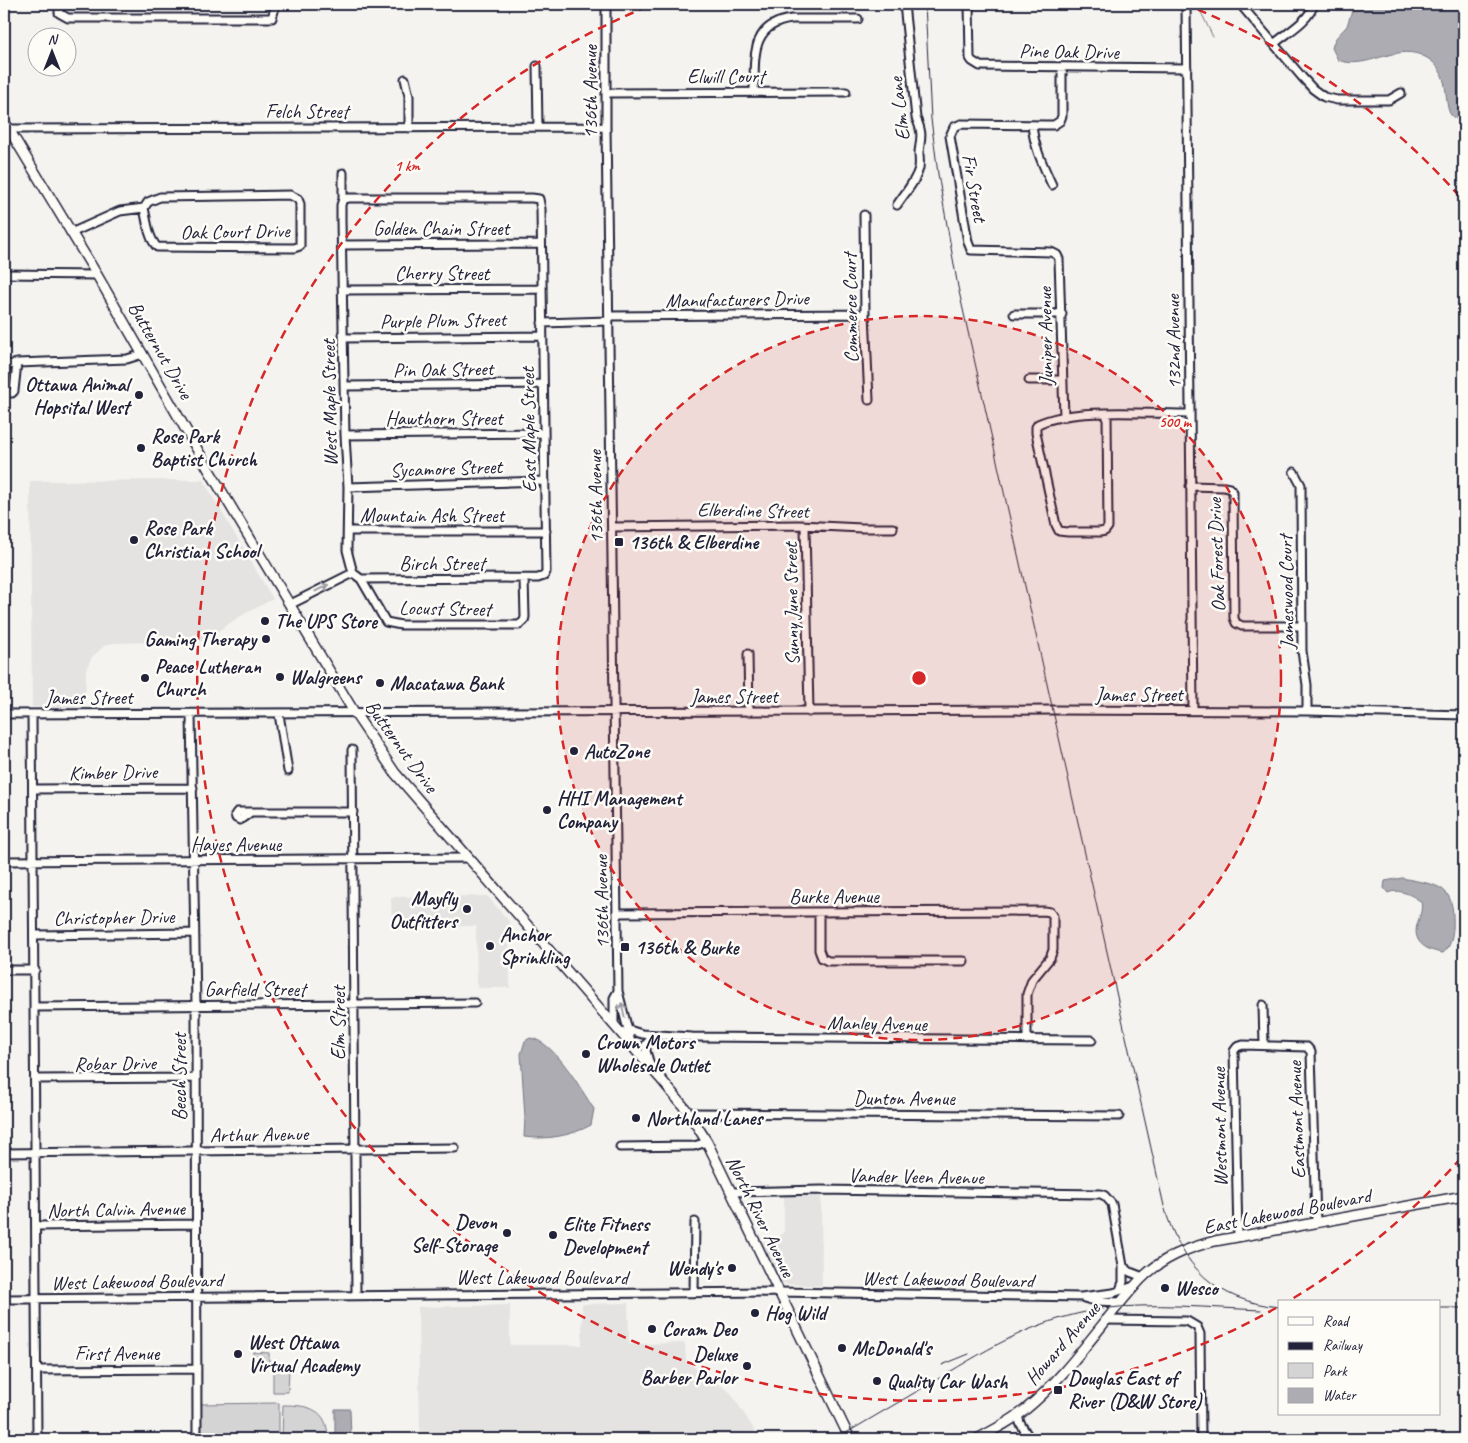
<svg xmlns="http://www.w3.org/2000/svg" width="1468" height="1443" viewBox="0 0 1468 1443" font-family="Caveat,sans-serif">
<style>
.built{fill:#e4e3e2}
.green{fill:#d5d4d5;stroke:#7c7b88}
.water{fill:#acacb2;stroke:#757582}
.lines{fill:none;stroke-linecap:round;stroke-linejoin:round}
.stream{stroke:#757582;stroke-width:1}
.minor-casing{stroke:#22223b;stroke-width:11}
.major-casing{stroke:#22223b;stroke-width:12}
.minor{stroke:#fdfcf7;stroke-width:7}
.major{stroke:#fdfcf7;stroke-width:9}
.rail{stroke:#22223b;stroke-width:1}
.oneway{stroke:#9a9aa2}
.ring{fill:none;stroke:#d62828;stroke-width:2.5;stroke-dasharray:9 6}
.poi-dot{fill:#22223b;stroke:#fdfcf7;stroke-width:2}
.labels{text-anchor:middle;stroke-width:5;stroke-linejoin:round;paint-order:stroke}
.street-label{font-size:20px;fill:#22223b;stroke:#fdfcf7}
.poi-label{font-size:20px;font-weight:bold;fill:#22223b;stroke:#fdfcf7;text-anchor:start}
.centre{fill:#d62828;stroke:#fdfcf7;stroke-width:2.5}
.ring-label{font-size:15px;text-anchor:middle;font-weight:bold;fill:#d62828;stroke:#fdfcf7;stroke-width:5;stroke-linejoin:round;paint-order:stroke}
</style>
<rect width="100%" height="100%" fill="#f4f3ef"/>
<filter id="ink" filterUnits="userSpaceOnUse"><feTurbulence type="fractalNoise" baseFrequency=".02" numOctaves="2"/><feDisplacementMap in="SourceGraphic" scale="10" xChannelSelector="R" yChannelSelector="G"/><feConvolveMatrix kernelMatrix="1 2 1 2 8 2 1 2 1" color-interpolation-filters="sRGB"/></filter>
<g filter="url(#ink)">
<!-- built -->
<path class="built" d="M 203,480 L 273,599 L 239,617 L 203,641 L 113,643 L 104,646 L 92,657 L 86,670 L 85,707 L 32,707 L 30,481 Z
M 487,896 L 509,921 L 510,988 L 477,988 L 476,926 L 392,927 L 391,897 Z
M 784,1196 L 821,1196 L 822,1286 L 786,1284 L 780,1282 L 761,1241 L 763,1242 L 773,1241 L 784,1232 Z
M 628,1303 L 629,1344 L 685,1343 L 686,1361 L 731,1393 L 755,1431 L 742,1439 L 420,1439 L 418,1307 L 510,1305 L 510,1345 L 582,1345 L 582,1304 Z"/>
<!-- green -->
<path class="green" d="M 253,1352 L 269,1353 L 269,1364 L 253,1362 Z
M 273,1370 L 289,1370 L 288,1392 L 273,1392 Z
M 279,1403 L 279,1439 L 200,1439 L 199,1404 Z
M 283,1405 C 309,1405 328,1409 328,1439 L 282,1439 Z"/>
<!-- water -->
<path class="water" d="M 1354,4 L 1464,4 L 1464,121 C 1461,120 1456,119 1453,117 C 1440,107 1456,69 1421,55 C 1393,44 1366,71 1338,60 L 1332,48 L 1335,39 L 1347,26 Z
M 1402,878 C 1439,886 1455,883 1453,928 C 1452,937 1451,947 1443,953 C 1428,951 1412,943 1417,925 C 1419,917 1423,910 1421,902 C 1413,895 1398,888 1388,893 L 1384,888 L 1385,881 Z
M 530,1038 C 555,1041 581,1090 594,1109 L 591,1125 C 571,1136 547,1140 524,1137 L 525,1118 L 521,1054 L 525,1041 Z
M 335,1409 L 350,1409 L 351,1439 L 335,1439 Z"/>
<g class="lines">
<!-- stream -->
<path class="stream" d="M 1197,4 L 1213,37"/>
<!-- minor casing -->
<g class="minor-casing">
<path id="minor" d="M 59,4 L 59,13 L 68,18 L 272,18 L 276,4
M 606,4 L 606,127 L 618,991 L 632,1046
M 969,4 L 970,58 L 972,61 L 980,66 L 1187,68
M 1186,4 L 1193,710
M 1240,4 L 1302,77 L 1313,89 L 1324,97 L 1337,100 L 1389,100 L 1401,93
M 1275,43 C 1288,32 1309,21 1314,4
M 537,66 L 538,127
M 1062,67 L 1062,116 L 1060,121 L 1054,125 L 1046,125 L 961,124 L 954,127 L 950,136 L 968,242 L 971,250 L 1051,252 L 1057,255 L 1059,259 L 1064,417
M 405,79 L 409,96 L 409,128
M 754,92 C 755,60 749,24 792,19 L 858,19
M 606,93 L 846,92
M 1032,125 C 1034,147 1043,165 1052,185
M 8,129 L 606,127
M 343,173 L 343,199 L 341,205 L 341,220 L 345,435 L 348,487 L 347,550 L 353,573 L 361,579 L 386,622 L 401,625 L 519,625 L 524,621 L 525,617 L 524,579
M 290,195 L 298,199 L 300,204 L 300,246 L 294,248 L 157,247 C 148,237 147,221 144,208 L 148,202 L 160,197 Z
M 343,199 L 349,198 L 532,198 L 539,199 L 541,209 L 546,572 L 544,576 L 538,578 L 361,579
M 897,205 C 905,193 916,181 919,168 C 920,163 919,157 919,152 C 921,137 923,133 916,118 L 904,4
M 864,215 L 865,314 L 869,400
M 71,233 L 120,211 L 144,208
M 342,245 L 540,244
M 4,274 L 97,275
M 343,290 L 541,289
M 1014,314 L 1062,314
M 609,316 L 865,314
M 542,323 L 609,321
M 344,338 L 542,336
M 17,363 L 127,359 L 143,354
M 4,370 L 8,365 L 17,363 L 14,391 L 12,393 L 7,393 L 4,388
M 1029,380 L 1062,380
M 345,386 L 543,384
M 1107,414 L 1108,527 L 1105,531 L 1100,532 L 1068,532 L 1059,531 L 1056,525 L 1036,433 L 1036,427 L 1038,424 C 1073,407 1149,414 1190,414
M 345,435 L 543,433
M 1294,472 L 1301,485 L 1302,651 L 1307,685 L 1307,711
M 1190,486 L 1224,487 L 1229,488 L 1233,492 L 1234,618 L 1236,623 L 1242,626 L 1302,626
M 348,487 L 545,481
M 805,526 L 809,712
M 612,527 L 799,525 L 862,528 L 893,528
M 348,531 L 546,531
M 291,604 L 353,573
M 748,654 L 749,712
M 4,714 L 1052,710 L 1307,711 L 1464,715
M 32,714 L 37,1439
M 191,714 L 196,1005 L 197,1439
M 279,714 L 288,771
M 352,750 L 356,1295
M 33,789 L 193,788
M 251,812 L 240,820 L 236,818 L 235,815 L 237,812 L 353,812
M 4,861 L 468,858
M 819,912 L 819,950 L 822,958 L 828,961 L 964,961
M 617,913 L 1044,911 L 1050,912 L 1053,916 L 1053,950 L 1050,958 L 1032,980 L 1027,994 L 1027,1040
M 35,935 L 194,933
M 4,970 L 35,970
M 1263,1005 L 1264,1045
M 34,1007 L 475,1003
M 614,1025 L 614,998 L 618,991
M 629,1030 L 642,1034 L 692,1037 L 1092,1040
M 650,1065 L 646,1051 L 646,1044 L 651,1039 L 659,1036
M 35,1079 L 195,1078
M 689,1113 L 1119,1116
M 620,1147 L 694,1146 L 707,1142
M 4,1153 L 455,1148
M 731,1192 L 821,1190 L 1101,1194 L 1105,1196 L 1112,1204 L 1123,1266 L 1123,1282 L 1120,1290
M 37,1226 L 196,1224
M 1238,1237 L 1234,1051 L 1237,1047 L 1243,1045 L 1307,1047 L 1311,1052 L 1316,1223
M 1123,1266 L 1130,1272 L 1143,1277
M 694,1292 L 695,1222
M 1084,1298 L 1094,1301 L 1121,1302
M 4,1299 L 778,1292 L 1081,1297 L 1113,1293 L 1134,1286
M 1105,1320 L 1187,1321 L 1197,1327 L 1200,1334 L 1201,1439
M 37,1370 L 197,1369
M 1018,1415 L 1020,1423 L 1030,1439"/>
</g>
<!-- major casing -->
<g class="major-casing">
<path id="major" d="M 4,121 L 97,275 L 209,470 L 354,712 L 395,773 L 660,1078 L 689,1113 L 707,1142 L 850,1439
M 977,1439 C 994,1430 1012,1421 1026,1409 C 1069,1374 1103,1320 1141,1279 C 1162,1258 1187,1248 1215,1241 L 1464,1196"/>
</g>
<!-- minor -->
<use href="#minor" class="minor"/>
<!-- major -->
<use href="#major" class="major"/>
<!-- rail -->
<path class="rail" d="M 925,4 L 931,119 L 938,174 L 958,287 L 1164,1206 C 1181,1266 1216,1301 1279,1307
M 1439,1308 L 1464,1308
M 942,1365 L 969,1354
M 836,1439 C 870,1419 904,1399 938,1379 C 994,1345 1035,1320 1101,1309 C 1151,1302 1211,1308 1261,1310"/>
</g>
<!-- one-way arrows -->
<defs><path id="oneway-shaft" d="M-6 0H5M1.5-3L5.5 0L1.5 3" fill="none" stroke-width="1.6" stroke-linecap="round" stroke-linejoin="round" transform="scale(1.25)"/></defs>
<g class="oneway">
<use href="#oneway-shaft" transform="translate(322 588) rotate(-27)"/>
<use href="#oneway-shaft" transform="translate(623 1010) rotate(-102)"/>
</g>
</g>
<!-- distance rings -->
<circle cx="919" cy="678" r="362" fill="#d62828" fill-opacity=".12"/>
<g class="ring">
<circle cx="919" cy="678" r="362"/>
<path d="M1461 1158A724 724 0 0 1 1292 1299M1276 1308A724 724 0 1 1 654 4M1184 4A724 724 0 0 1 1461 198"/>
</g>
<!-- markers -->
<g class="poi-dot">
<circle cx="139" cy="395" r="5"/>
<circle cx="141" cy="448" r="5"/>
<circle cx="134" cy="540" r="5"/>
<rect x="614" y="537" width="10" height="10" rx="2.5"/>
<circle cx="265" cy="621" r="5"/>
<circle cx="266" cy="639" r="5"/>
<circle cx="280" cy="677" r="5"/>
<circle cx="145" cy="678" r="5"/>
<circle cx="380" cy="683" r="5"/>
<circle cx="574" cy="751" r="5"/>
<circle cx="547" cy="810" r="5"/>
<circle cx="467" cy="909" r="5"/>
<circle cx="490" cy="946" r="5"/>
<rect x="620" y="942" width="10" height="10" rx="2.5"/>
<circle cx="586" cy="1054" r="5"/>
<circle cx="636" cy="1118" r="5"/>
<circle cx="507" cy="1233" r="5"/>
<circle cx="553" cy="1235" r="5"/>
<circle cx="732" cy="1268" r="5"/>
<circle cx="1165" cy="1288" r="5"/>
<circle cx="755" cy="1313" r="5"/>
<circle cx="652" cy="1329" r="5"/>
<circle cx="842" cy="1348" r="5"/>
<circle cx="238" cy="1354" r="5"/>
<circle cx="747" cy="1366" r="5"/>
<circle cx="877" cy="1381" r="5"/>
<rect x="1053" y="1385" width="10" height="10" rx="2.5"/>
</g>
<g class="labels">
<!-- street labels -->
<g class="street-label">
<text transform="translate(1069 51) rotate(1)" y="7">Pine Oak Drive</text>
<text x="726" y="83">Elwill Court</text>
<text transform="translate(590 92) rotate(-90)" y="7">136th Avenue</text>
<text transform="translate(899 109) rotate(-97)" y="7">Elm Lane</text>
<text x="307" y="118">Felch Street</text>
<text transform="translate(975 188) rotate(80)" y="7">Fir Street</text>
<text x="441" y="235">Golden Chain Street</text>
<text transform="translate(235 231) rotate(-1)" y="7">Oak Court Drive</text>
<text x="442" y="280">Cherry Street</text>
<text transform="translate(737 299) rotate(-1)" y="7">Manufacturers Drive</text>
<text transform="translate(850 308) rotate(-91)" y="7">Commerce Court</text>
<text transform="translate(443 320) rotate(-1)" y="7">Purple Plum Street</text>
<text transform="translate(1045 336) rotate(-91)" y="7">Juniper Avenue</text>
<text transform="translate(1173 342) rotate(-91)" y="7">132nd Avenue</text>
<text transform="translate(161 350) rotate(60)" y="7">Butternut Drive</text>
<text transform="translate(443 369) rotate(-1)" y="7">Pin Oak Street</text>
<text transform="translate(329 403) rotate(-91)" y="7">West Maple Street</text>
<text x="444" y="425">Hawthorn Street</text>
<text transform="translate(528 430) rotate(-91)" y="7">East Maple Street</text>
<text transform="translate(446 468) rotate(-2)" y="7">Sycamore Street</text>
<text transform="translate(595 497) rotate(-91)" y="7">136th Avenue</text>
<text transform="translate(753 510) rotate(1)" y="7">Elberdine Street</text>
<text x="432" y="522">Mountain Ash Street</text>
<text transform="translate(1216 555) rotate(-92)" y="7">Oak Forest Drive</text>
<text x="442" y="570">Birch Street</text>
<text transform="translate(1286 592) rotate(-91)" y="7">Jameswood Court</text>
<text transform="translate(791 604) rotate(-91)" y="7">Sunny June Street</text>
<text transform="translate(445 608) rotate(1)" y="7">Locust Street</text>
<text x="1139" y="701">James Street</text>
<text x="734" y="703">James Street</text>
<text x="89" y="704">James Street</text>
<text transform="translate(402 746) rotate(54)" y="7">Butternut Drive</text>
<text transform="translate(113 772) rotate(-1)" y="7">Kimber Drive</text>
<text x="236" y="851">Hayes Avenue</text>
<text x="834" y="903">Burke Avenue</text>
<text transform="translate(601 902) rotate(-91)" y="7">136th Avenue</text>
<text transform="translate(114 917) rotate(-1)" y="7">Christopher Drive</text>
<text x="255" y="996">Garfield Street</text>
<text transform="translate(338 1023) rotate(-90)" y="7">Elm Street</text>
<text transform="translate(877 1023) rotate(1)" y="7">Manley Avenue</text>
<text transform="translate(115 1063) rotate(-1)" y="7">Robar Drive</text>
<text transform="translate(179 1077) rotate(-90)" y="7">Beech Street</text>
<text x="904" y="1105">Dunton Avenue</text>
<text transform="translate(1296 1120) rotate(-92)" y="7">Eastmont Avenue</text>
<text transform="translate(1219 1127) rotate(-91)" y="7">Westmont Avenue</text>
<text transform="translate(259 1134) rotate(-1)" y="7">Arthur Avenue</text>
<text transform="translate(916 1176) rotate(1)" y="7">Vander Veen Avenue</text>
<text transform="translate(116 1209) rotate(-1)" y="7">North Calvin Avenue</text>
<text transform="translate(1287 1211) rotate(-11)" y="7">East Lakewood Boulevard</text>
<text transform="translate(761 1216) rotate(64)" y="7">North River Avenue</text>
<text x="542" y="1284">West Lakewood Boulevard</text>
<text transform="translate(948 1279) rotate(1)" y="7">West Lakewood Boulevard</text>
<text transform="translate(137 1281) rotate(-1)" y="7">West Lakewood Boulevard</text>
<text transform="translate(1062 1343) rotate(-49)" y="7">Howard Avenue</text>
<text x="117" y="1360">First Avenue</text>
</g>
<!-- poi labels -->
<g class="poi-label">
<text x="129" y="391" text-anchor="end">Ottawa Animal<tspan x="129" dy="23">Hopsital West</tspan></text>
<text x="151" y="443">Rose Park<tspan x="151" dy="23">Baptist Church</tspan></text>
<text x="144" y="535">Rose Park<tspan x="144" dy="23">Christian School</tspan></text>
<text x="629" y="549">136th &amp; Elberdine</text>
<text x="275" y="628">The UPS Store</text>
<text x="256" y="646" text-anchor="end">Gaming Therapy</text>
<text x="155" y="673">Peace Lutheran<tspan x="155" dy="23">Church</tspan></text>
<text x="290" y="684">Walgreens</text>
<text x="390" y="690">Macatawa Bank</text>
<text x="584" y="758">AutoZone</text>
<text x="557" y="805">HHI Management<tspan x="557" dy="23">Company</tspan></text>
<text x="457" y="905" text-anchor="end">Mayfly<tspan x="457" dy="23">Outfitters</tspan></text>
<text x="500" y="941">Anchor<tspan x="500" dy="23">Sprinkling</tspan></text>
<text x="635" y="954">136th &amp; Burke</text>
<text x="596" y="1049">Crown Motors<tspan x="596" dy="23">Wholesale Outlet</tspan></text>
<text x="646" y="1125">Northland Lanes</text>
<text x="497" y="1229" text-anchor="end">Devon<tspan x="497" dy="23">Self-Storage</tspan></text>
<text x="563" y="1231">Elite Fitness<tspan x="563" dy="23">Development</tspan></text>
<text x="722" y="1275" text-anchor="end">Wendy's</text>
<text x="1175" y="1295">Wesco</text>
<text x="765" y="1320">Hog Wild</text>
<text x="662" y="1336">Coram Deo</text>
<text x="248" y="1349">West Ottawa<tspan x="248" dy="23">Virtual Academy</tspan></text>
<text x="852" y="1355">McDonald's</text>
<text x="737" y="1361" text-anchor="end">Deluxe<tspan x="737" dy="23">Barber Parlor</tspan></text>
<text x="1068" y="1385">Douglas East of<tspan x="1068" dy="23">River (D&amp;W Store)</tspan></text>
<text x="887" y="1388">Quality Car Wash</text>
</g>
</g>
<circle cx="919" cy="678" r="8" class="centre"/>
<g class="ring-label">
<text x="407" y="171">1 km</text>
<text x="1175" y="427">500 m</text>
</g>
<!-- margin -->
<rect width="1468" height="1443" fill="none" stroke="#fdfcf7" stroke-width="20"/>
<rect x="10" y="10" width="1448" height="1423" fill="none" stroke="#22223b" stroke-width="2" filter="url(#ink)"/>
<!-- legend -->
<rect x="1278" y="1300" width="162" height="115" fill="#fdfcf7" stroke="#a5a5ac"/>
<rect x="1288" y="1317" width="25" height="8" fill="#fdfcf7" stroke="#a5a5ac"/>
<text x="1323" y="1326" font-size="15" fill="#22223b">Road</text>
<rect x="1288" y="1342" width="25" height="8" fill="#22223b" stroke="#a5a5ac"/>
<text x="1323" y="1350" font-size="15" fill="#22223b">Railway</text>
<rect x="1288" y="1363" width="25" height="15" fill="#d5d4d5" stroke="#a5a5ac"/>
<text x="1323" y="1376" font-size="15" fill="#22223b">Park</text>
<rect x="1288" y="1388" width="25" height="15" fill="#acacb2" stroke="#a5a5ac"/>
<text x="1323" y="1400" font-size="15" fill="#22223b">Water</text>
<!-- north arrow -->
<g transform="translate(52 52)"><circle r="24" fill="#fdfcf7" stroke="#a5a5ac"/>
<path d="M0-4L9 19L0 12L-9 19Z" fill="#22223b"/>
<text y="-8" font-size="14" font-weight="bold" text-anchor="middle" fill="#22223b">N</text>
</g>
</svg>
